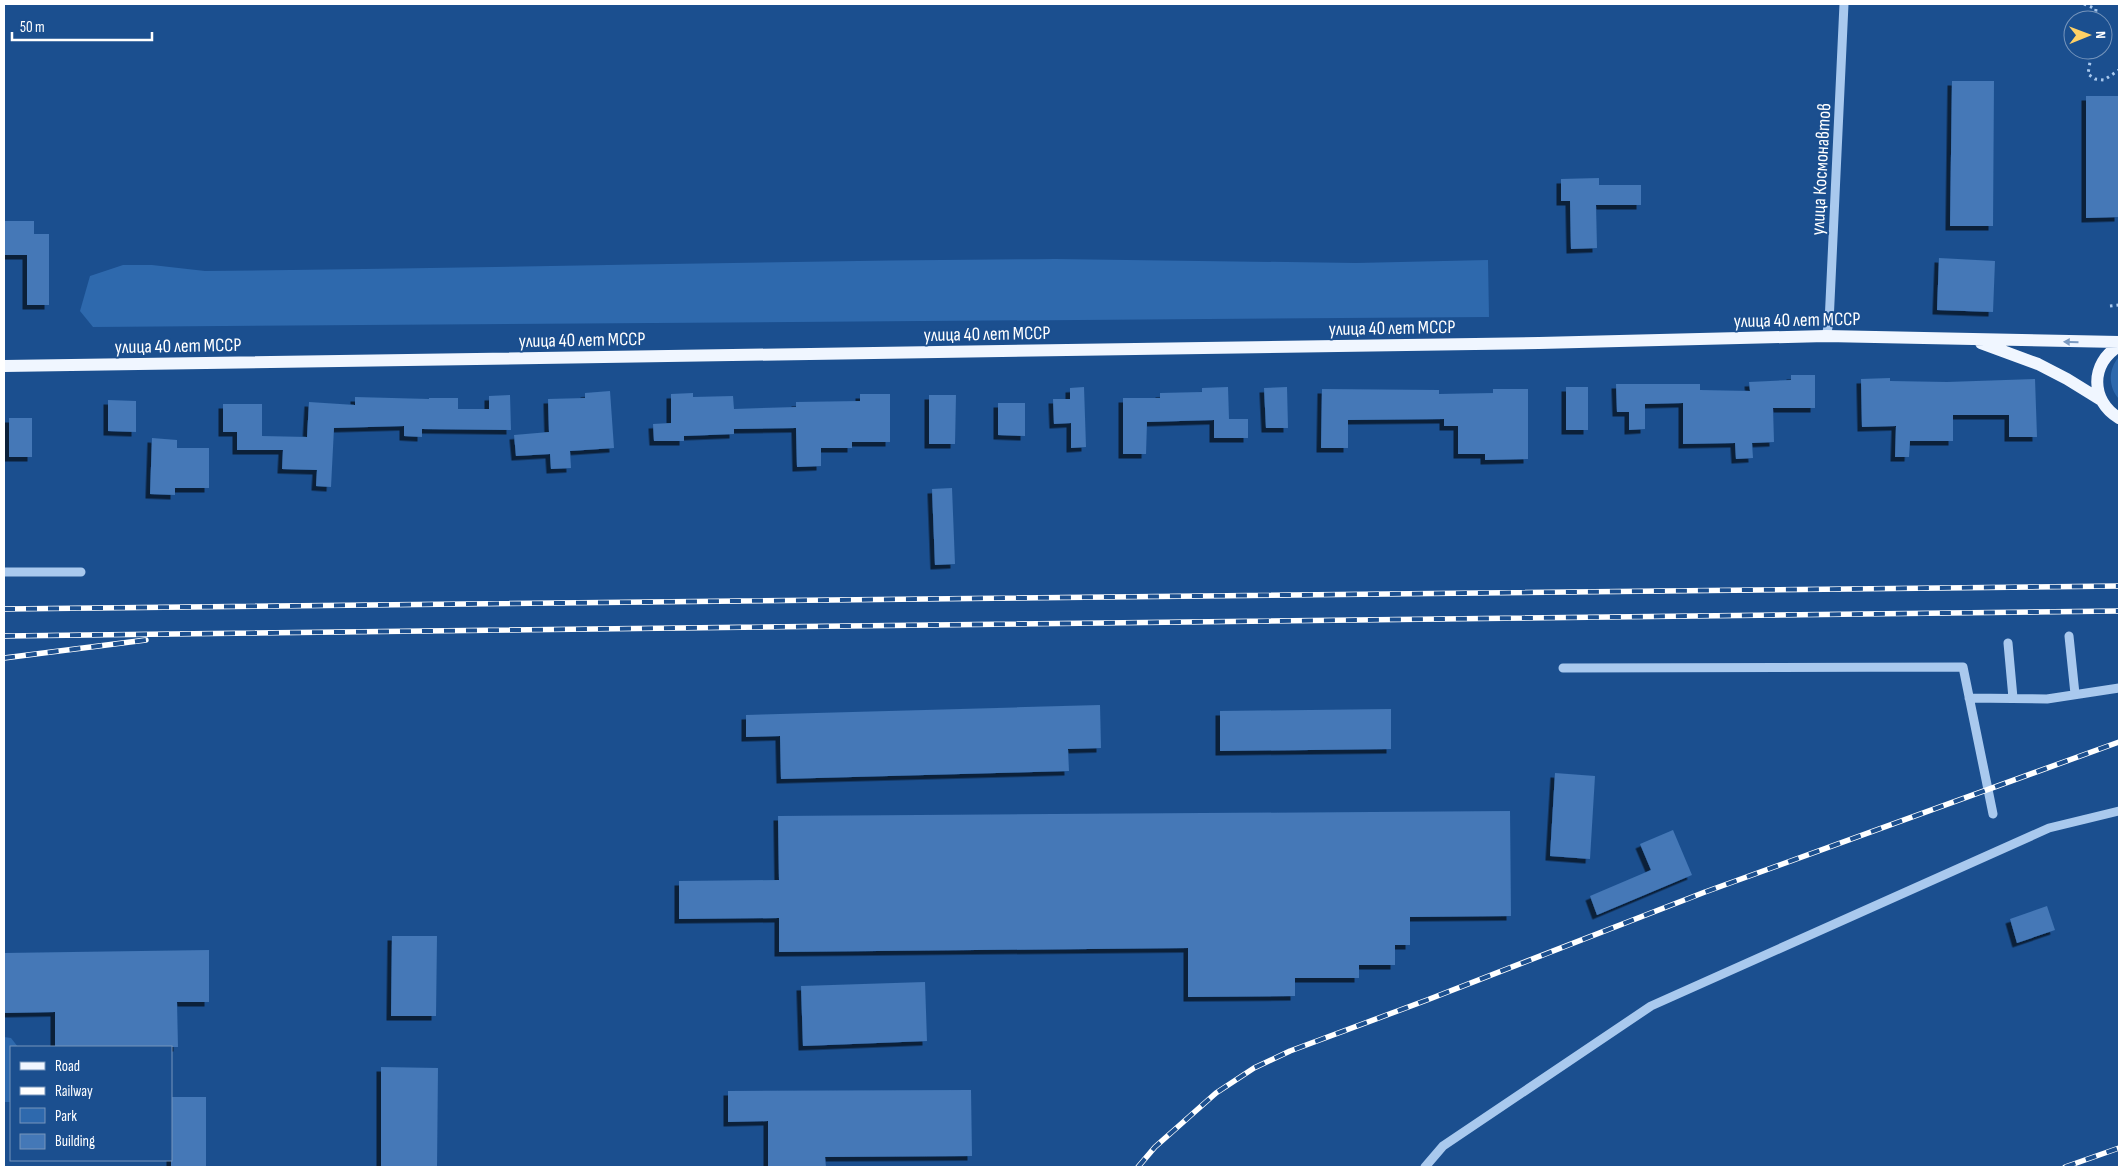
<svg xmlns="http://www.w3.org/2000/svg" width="2123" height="1171" viewBox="0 0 2123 1171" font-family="'Sofia Sans Condensed',sans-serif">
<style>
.green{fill:#2e69ad}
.building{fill:#4478b7;filter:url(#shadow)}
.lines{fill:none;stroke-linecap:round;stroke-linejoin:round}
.path{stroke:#a9c9ee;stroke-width:3;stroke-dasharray:2.5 4;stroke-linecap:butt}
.minor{stroke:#a9c9ee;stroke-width:9}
.major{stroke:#f0f6ff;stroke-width:12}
.rail-casing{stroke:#fff;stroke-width:5.5}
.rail{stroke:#1b4f8f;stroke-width:4;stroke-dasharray:11;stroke-linecap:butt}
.oneway{fill:#7b9ac1}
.labels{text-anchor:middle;stroke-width:4;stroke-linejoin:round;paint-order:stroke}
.street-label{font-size:19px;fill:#fff;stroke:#1b4f8f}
</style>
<defs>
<filter id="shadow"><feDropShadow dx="-4.5" dy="4.5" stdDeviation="0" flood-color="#0009"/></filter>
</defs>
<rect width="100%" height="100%" fill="#1b4f8f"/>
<!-- green -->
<path class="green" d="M 1055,259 L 1356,263 L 1488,260 L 1489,317 L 93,327 L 80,311 L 90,276 L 123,265 L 152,265 L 205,271 C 488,268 772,261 1055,259 Z
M 2119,357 L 2119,399 C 2108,387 2108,369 2119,357 Z
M 4,1037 L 11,1038 L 18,1047 L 11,1047 L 11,1102 L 4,1102 Z"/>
<!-- building -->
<path class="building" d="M 1952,81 L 1994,81 L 1993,226 L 1950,226 Z
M 2086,96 L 2119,96 L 2119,217 L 2086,218 Z
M 1599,178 L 1599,185 L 1641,185 L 1641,205 L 1596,205 L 1597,248 L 1571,249 L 1570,201 L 1561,201 L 1561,179 Z
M 5,221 L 34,221 L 34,234 L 49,234 L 49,305 L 27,305 L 27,255 L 5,255 Z
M 1939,258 L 1995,261 L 1993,312 L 1937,310 Z
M 1791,375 L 1815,375 L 1815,408 L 1773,408 L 1774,442 L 1752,443 L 1753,458 L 1736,459 L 1735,443 L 1683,444 L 1683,403 L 1645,404 L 1645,429 L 1629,430 L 1629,412 L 1617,412 L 1616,384 L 1700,384 L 1700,390 L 1750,391 L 1749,382 L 1791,380 Z
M 1890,378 L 1890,381 L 1947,382 L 2035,379 L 2037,437 L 2009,437 L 2009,415 L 1953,415 L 1953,441 L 1910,441 L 1909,457 L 1895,457 L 1896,426 L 1862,427 L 1861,379 Z
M 1084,387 L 1086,447 L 1071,448 L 1071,423 L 1054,424 L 1053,399 L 1070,399 L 1070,388 Z
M 1228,387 L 1229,419 L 1248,419 L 1248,438 L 1214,438 L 1214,420 L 1147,422 L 1146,454 L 1123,454 L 1123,398 L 1160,398 L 1160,393 L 1202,392 L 1202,388 Z
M 1287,387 L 1288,428 L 1266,428 L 1264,388 Z
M 1566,387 L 1588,387 L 1588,430 L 1566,430 Z
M 1322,389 L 1439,390 L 1439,394 L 1493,393 L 1493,389 L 1528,389 L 1528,459 L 1485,460 L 1485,454 L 1458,454 L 1458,426 L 1444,426 L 1444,419 L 1348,420 L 1348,448 L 1321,448 Z
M 610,391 L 614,448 L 570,451 L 571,468 L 551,469 L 550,454 L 516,456 L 514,435 L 549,432 L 548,399 L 585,398 L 585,393 Z
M 693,393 L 693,397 L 733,396 L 734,409 L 796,407 L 796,402 L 860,401 L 860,394 L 890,394 L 890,442 L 852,442 L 852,448 L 821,448 L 821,466 L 797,467 L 796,428 L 734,429 L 734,434 L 684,436 L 684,441 L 654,441 L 653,424 L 671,423 L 671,394 Z
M 510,395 L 511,430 L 422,429 L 422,437 L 404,436 L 404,426 L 334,428 L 331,487 L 316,486 L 317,470 L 282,469 L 283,450 L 237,450 L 237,432 L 223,432 L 223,404 L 262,404 L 262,436 L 307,437 L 309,402 L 355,405 L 355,397 L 429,399 L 429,398 L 458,398 L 458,409 L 489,409 L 489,396 Z
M 929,395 L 956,395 L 955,444 L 929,444 Z
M 108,400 L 136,401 L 136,432 L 108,431 Z
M 998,403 L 1025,403 L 1025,436 L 998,435 Z
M 9,418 L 32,418 L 32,457 L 9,457 Z
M 152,438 L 177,440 L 177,448 L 209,448 L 209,488 L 175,488 L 175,495 L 150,494 Z
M 952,488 L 955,564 L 935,565 L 932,489 Z
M 1100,705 L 1101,748 L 1068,749 L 1069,771 L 781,779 L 780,736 L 746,737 L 746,715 Z
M 1391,709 L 1391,749 L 1220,751 L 1220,711 Z
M 1555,773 L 1595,776 L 1590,859 L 1550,856 Z
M 1510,811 L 1511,916 L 1410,917 L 1410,945 L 1395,945 L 1395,965 L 1359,965 L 1359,978 L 1295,978 L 1295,996 L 1188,997 L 1188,948 L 779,952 L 779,918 L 679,919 L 679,881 L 779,880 L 778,816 Z
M 1673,830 L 1692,875 L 1597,915 L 1590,896 L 1651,870 L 1640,844 Z
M 2047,906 L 2055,930 L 2017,943 L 2010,919 Z
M 392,936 L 437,936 L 436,1016 L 391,1016 Z
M 209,950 L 209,1002 L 177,1002 L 178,1047 L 55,1047 L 55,1012 L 4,1013 L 4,953 Z
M 925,982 L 927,1041 L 803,1046 L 801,986 Z
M 381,1067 L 438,1068 L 437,1167 L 381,1167 Z
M 971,1090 L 972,1156 L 825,1157 L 826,1167 L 768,1167 L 768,1121 L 728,1122 L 728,1091 Z
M 171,1097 L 206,1097 L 206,1167 L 171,1167 Z"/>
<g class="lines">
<!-- path -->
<path class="path" d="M 2084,4 L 2096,9 L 2095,20
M 2092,50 L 2088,74 L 2095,79 L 2104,80 L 2119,70
M 2110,306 L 2119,305"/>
<!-- minor -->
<path class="minor" d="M 1826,336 L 1829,323 L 1844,4
M 4,572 L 81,572
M 2069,636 L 2075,694
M 2008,643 L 2013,698
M 1563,668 L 1963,667 L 1993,814
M 1969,698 L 2047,699 L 2119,688
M 1425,1167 L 1443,1146 L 1651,1006 L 2049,828 L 2119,811"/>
<!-- major -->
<path class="major" d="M 1981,343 L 2038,364 L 2067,379 L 2101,400
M 2119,346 C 2090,363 2090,401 2119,418
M 4,366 L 1539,343 L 1826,336 L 2119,342"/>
<!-- rail casing -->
<g class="rail-casing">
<path id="rail" d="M 4,609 L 2119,586
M 4,636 L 2119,611
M 4,658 L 146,640
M 1138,1167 L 1155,1147 L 1216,1093 L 1254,1068 L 1290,1051 L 1427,1000 L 1705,892 L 2119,742
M 2065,1167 L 2119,1148"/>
</g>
<!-- rail -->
<use href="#rail" class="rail"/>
</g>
<!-- one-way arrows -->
<defs><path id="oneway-solid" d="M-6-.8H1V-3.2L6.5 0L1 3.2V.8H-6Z" transform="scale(1.25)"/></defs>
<use class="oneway" href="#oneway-solid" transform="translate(2071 342) rotate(-179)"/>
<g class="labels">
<!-- street labels -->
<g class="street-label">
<text transform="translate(1820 169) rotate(-87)" y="7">улица Космонавтов</text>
<text transform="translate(1797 319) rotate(-1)" y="7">улица 40 лет МССР</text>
<text transform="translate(1392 327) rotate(-1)" y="7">улица 40 лет МССР</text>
<text transform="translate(987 333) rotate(-1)" y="7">улица 40 лет МССР</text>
<text transform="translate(582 339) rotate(-1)" y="7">улица 40 лет МССР</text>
<text transform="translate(178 345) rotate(-1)" y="7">улица 40 лет МССР</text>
</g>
</g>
<!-- border -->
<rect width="2123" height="1171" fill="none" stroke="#ffffff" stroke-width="10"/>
<!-- legend -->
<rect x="10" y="1046" width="162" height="115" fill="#1b4f8f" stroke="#7695bc"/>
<rect x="20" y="1062" width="25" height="8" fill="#f0f6ff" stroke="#7695bc"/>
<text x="55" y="1071" font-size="15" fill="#ffffff">Road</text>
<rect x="20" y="1087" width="25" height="8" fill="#ffffff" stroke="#7695bc"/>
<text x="55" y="1096" font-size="15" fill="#ffffff">Railway</text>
<rect x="20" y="1108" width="25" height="15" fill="#2e69ad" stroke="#7695bc"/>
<text x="55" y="1121" font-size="15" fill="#ffffff">Park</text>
<rect x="20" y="1134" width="25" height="15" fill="#4478b7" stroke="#7695bc"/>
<text x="55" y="1146" font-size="15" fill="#ffffff">Building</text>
<!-- north arrow -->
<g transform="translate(2088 35) rotate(89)"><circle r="24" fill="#1b4f8f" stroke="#7695bc"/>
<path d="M0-4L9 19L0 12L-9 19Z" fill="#ffd166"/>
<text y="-8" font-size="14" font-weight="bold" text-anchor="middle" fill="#ffffff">N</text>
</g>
<!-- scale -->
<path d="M12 32v8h140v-8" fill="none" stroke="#ffffff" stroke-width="2.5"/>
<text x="20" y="32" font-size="15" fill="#ffffff" stroke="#1b4f8f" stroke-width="4" paint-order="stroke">50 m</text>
</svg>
